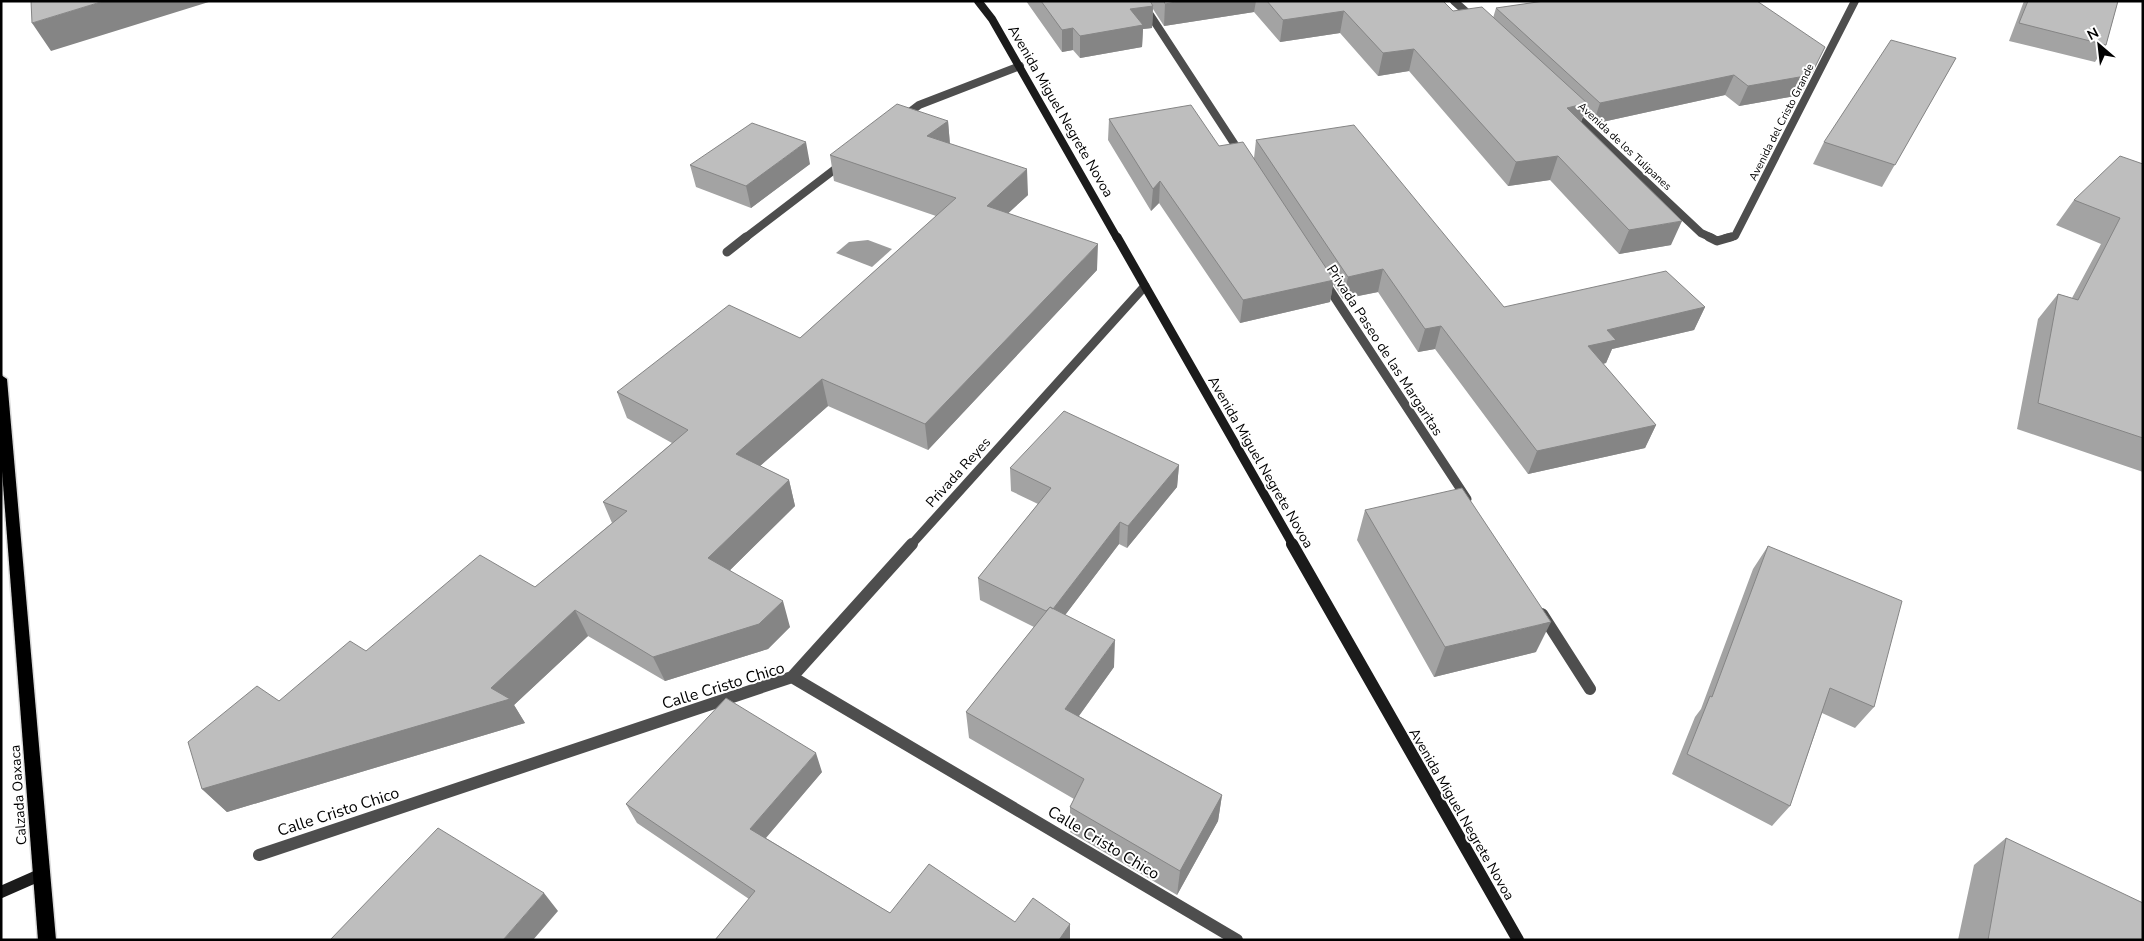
<svg xmlns="http://www.w3.org/2000/svg" width="2144" height="941" viewBox="0 0 2144 941" font-family="'Nunito Sans',sans-serif">
<style>
.water{fill:#9c9c9c}
.lines{fill:none;stroke-linecap:round;stroke-linejoin:round}
.primary-casing{stroke:#dbdbdb;stroke-width:3}
.street-far2{stroke:#4e4e4e;stroke-width:8}
.street-far1{stroke:#4e4e4e;stroke-width:9}
.street{stroke:#4e4e4e;stroke-width:12}
.secondary-far2{stroke:#1b1b1b;stroke-width:8}
.secondary-far1{stroke:#1b1b1b;stroke-width:9}
.secondary{stroke:#1b1b1b;stroke-width:12}
.primary{fill:#000;fill-rule:evenodd}
.wall{fill:#a3a3a3}
.shaded-wall{fill:#858585}
.building{fill:#bebebe;stroke:#858585}
.labels{text-anchor:middle;stroke-width:4;stroke-linejoin:round;paint-order:stroke}
.far-street-label{font-size:11px;fill:#000;stroke:#fff}
.street-label{font-size:14px;fill:#000;stroke:#fff}
.near-street-label{font-size:16px;fill:#000;stroke:#fff}
</style>
<rect width="100%" height="100%" fill="#fff"/>
<!-- water -->
<path class="water" d="M 868,240 L 892,249 L 872,267 L 836,253 L 849,242 Z"/>
<g class="lines">
<!-- primary casing -->
<g class="primary-casing">
<path id="primary" d="M 1,375 L 7,379 L 56,940 L 38,940 L 1,458 Z"/>
</g>
<!-- street-far2 -->
<path class="street-far2" d="M 1141,1 L 1241,154
M 1454,1 L 1473,18
M 1572,112 L 1701,233 L 1712,238
M 902,118 L 919,105 L 1020,66
M 745,238 L 843,163
M 1726,238 L 1735,236 L 1855,1"/>
<!-- street-far1 -->
<path class="street-far1" d="M 1709,237 L 1717,241 L 1731,237
M 727,252 L 746,237
M 1324,281 L 1467,499
M 911,545 L 1145,286"/>
<!-- street -->
<path class="street" d="M 1542,614 L 1590,689
M 792,677 L 912,544
M 259,855 L 792,677 L 1237,940"/>
<!-- secondary-far2 -->
<path class="secondary-far2" d="M 978,1 L 992,19 L 1117,238"/>
<!-- secondary-far1 -->
<path class="secondary-far1" d="M 1117,237 L 1293,545"/>
<!-- secondary -->
<path class="secondary" d="M 1292,544 L 1518,940
M 1,892 L 42,874"/>
<!-- primary -->
<use href="#primary" class="primary"/>
</g>
<!-- wall -->
<path class="wall" d="M 1026,1 L 1443,1 L 1453,11 L 1493,18 L 1496,8 L 1544,1 L 1801,95 L 1739,106 L 1725,95 L 1593,124 L 1584,115 L 1581,122 L 1671,245 L 1619,254 L 1550,180 L 1508,186 L 1409,71 L 1378,76 L 1340,33 L 1280,42 L 1254,12 L 1164,26 L 1153,9 L 1152,28 L 1143,29 L 1142,47 L 1080,58 L 1073,50 L 1062,52 Z
M 2024,1 L 2118,1 L 2106,45 L 2095,62 L 2009,41 Z
M 1956,58 L 1882,187 L 1813,164 L 1824,142 Z
M 1109,119 L 1219,146 L 1254,158 L 1256,140 L 1504,307 L 1705,307 L 1694,330 L 1612,349 L 1606,363 L 1603,364 L 1656,425 L 1645,448 L 1528,474 L 1435,349 L 1418,352 L 1378,292 L 1343,299 L 1333,284 L 1330,302 L 1240,323 L 1159,203 L 1151,211 L 1108,140 Z
M 948,121 L 950,144 L 1028,195 L 1008,213 L 1097,270 L 928,450 L 828,406 L 760,466 L 789,480 L 795,506 L 730,570 L 790,627 L 768,649 L 665,681 L 588,636 L 514,705 L 525,723 L 227,812 L 202,789 L 279,701 L 366,651 L 535,587 L 612,523 L 603,502 L 672,443 L 627,418 L 617,392 L 800,338 L 936,216 L 834,181 L 830,155 Z
M 810,164 L 751,208 L 696,187 L 690,165 Z
M 2143,164 L 2143,472 L 2017,429 L 2038,319 L 2058,294 L 2072,298 L 2101,244 L 2056,225 L 2074,200 Z
M 1179,465 L 1177,487 L 1127,548 L 1119,544 L 1065,615 L 1114,667 L 1079,716 L 1222,795 L 1218,821 L 1177,895 L 1070,832 L 1070,807 L 1074,799 L 969,738 L 966,712 L 1034,627 L 980,600 L 978,578 L 1038,504 L 1011,491 L 1010,468 Z
M 1365,510 L 1536,652 L 1434,677 L 1357,540 Z
M 1768,546 L 1874,707 L 1855,728 L 1822,713 L 1790,806 L 1772,826 L 1672,774 L 1695,717 L 1701,709 L 1753,569 Z
M 822,772 L 766,838 L 890,913 L 1015,922 L 1070,924 L 1070,940 L 715,940 L 749,899 L 637,823 L 626,804 Z
M 2006,838 L 2143,940 L 1958,940 L 1974,865 Z"/>
<!-- shaded-wall -->
<path class="shaded-wall" d="M 104,1 L 212,1 L 51,51 L 32,23 Z
M 1181,1 L 1256,1 L 1254,12 L 1164,26 L 1165,4 Z
M 1153,6 L 1152,28 L 1143,29 L 1142,47 L 1080,58 L 1080,36 L 1130,9 Z
M 1344,11 L 1340,33 L 1280,42 L 1283,20 Z
M 1073,28 L 1073,50 L 1062,52 L 1062,30 Z
M 1825,47 L 1801,95 L 1739,106 L 1748,86 Z
M 1414,49 L 1409,71 L 1378,76 L 1383,53 Z
M 1734,75 L 1725,95 L 1593,124 L 1600,103 Z
M 1587,103 L 1579,127 L 1567,108 Z
M 948,121 L 950,146 L 927,136 Z
M 806,142 L 810,164 L 751,208 L 746,186 Z
M 1558,156 L 1550,180 L 1508,186 L 1516,162 Z
M 1027,169 L 1028,195 L 988,232 L 987,206 Z
M 1160,181 L 1159,203 L 1151,211 L 1153,189 Z
M 1682,221 L 1671,245 L 1619,254 L 1629,230 Z
M 1098,244 L 1097,270 L 928,450 L 925,424 Z
M 1383,269 L 1378,292 L 1343,299 L 1348,277 Z
M 1334,280 L 1330,302 L 1240,323 L 1243,300 Z
M 1705,307 L 1694,330 L 1612,349 L 1606,363 L 1578,369 L 1588,346 L 1607,330 Z
M 1441,326 L 1435,349 L 1418,352 L 1425,329 Z
M 822,379 L 828,406 L 744,480 L 736,454 Z
M 1656,425 L 1645,448 L 1528,474 L 1537,451 Z
M 1179,465 L 1177,487 L 1127,548 L 1128,526 Z
M 789,480 L 795,506 L 717,583 L 708,558 Z
M 1120,522 L 1119,544 L 1050,635 L 1050,613 Z
M 783,601 L 790,627 L 768,649 L 665,681 L 653,657 Z
M 575,610 L 588,636 L 514,705 L 525,723 L 227,812 L 202,789 L 491,688 Z
M 1551,622 L 1536,652 L 1434,677 L 1445,647 Z
M 1115,640 L 1114,667 L 1065,735 L 1065,709 Z
M 816,753 L 822,772 L 758,847 L 750,829 Z
M 1222,795 L 1218,821 L 1177,895 L 1180,871 Z
M 544,893 L 558,911 L 533,940 L 503,940 Z
M 1070,924 L 1070,940 L 1059,940 Z"/>
<!-- building -->
<path class="building" d="M 31,1 L 104,1 L 32,23 Z
M 1041,1 L 1150,1 L 1153,6 L 1130,9 L 1143,25 L 1080,36 L 1073,28 L 1062,30 Z
M 1164,1 L 1181,1 L 1165,4 Z
M 1267,1 L 1443,1 L 1453,11 L 1482,7 L 1587,103 L 1567,108 L 1682,221 L 1629,230 L 1558,156 L 1516,162 L 1414,49 L 1383,53 L 1344,11 L 1283,20 Z
M 1544,1 L 1757,1 L 1825,47 L 1811,75 L 1748,86 L 1734,75 L 1600,103 L 1496,8 Z
M 2028,1 L 2118,1 L 2106,45 L 2019,23 Z
M 1891,40 L 1956,58 L 1895,165 L 1824,142 Z
M 897,104 L 948,121 L 927,136 L 1027,169 L 987,206 L 1098,244 L 925,424 L 822,379 L 736,454 L 789,480 L 708,558 L 783,601 L 759,624 L 653,657 L 575,610 L 491,688 L 510,699 L 202,789 L 188,742 L 257,686 L 279,701 L 350,641 L 366,651 L 480,555 L 535,587 L 627,511 L 603,502 L 688,430 L 617,392 L 729,305 L 800,338 L 956,198 L 830,155 Z
M 1191,105 L 1219,146 L 1243,142 L 1334,280 L 1243,300 L 1160,181 L 1153,189 L 1109,119 Z
M 752,123 L 806,142 L 746,186 L 690,165 Z
M 1354,125 L 1504,307 L 1666,271 L 1705,307 L 1607,330 L 1616,340 L 1588,346 L 1656,425 L 1537,451 L 1441,326 L 1425,329 L 1383,269 L 1348,277 L 1256,140 Z
M 2120,156 L 2143,164 L 2143,438 L 2038,403 L 2058,294 L 2078,300 L 2120,218 L 2074,200 Z
M 1064,411 L 1179,465 L 1128,526 L 1120,522 L 1053,609 L 1050,607 L 1046,611 L 978,578 L 1051,488 L 1010,468 Z
M 1462,488 L 1551,622 L 1445,647 L 1365,510 Z
M 1768,546 L 1902,601 L 1874,707 L 1830,688 L 1790,806 L 1687,754 L 1710,696 L 1712,697 Z
M 1050,607 L 1115,640 L 1065,709 L 1222,795 L 1180,871 L 1070,807 L 1084,779 L 966,712 Z
M 726,698 L 816,753 L 750,829 L 890,913 L 929,864 L 1015,922 L 1033,898 L 1070,924 L 1059,940 L 715,940 L 755,891 L 626,804 Z
M 438,828 L 544,893 L 503,940 L 330,940 Z
M 2006,838 L 2143,903 L 2143,940 L 1988,940 Z"/>
<g class="labels">
<!-- far-street labels -->
<g class="far-street-label">
<text transform="translate(1781 122) rotate(-63)" y="4">Avenida del Cristo Grande</text>
<text transform="translate(1625 146) rotate(43)" y="4">Avenida de los Tulipanes</text>
</g>
<!-- street labels -->
<g class="street-label">
<text transform="translate(1061 111) rotate(60)" y="5">Avenida Miguel Negrete Novoa</text>
<text transform="translate(1385 350) rotate(57)" y="5">Privada Paseo de las Margaritas</text>
<text transform="translate(1261 462) rotate(60)" y="5">Avenida Miguel Negrete Novoa</text>
<text transform="translate(958 472) rotate(-48)" y="5">Privada Reyes</text>
<text transform="translate(18 795) rotate(-94)" y="5">Calzada Oaxaca</text>
<text transform="translate(1462 814) rotate(60)" y="5">Avenida Miguel Negrete Novoa</text>
</g>
<!-- near-street labels -->
<g class="near-street-label">
<text transform="translate(723 685) rotate(-17)" y="6">Calle Cristo Chico</text>
<text transform="translate(338 811) rotate(-18)" y="6">Calle Cristo Chico</text>
<text transform="translate(1104 842) rotate(31)" y="6">Calle Cristo Chico</text>
</g>
</g>
<!-- border -->
<rect width="2144" height="941" fill="none" stroke="#000000" stroke-width="5"/>
<!-- north arrow -->
<g transform="translate(2099 45) rotate(332)" stroke="#ffffff" stroke-width="4" paint-order="stroke">
<path d="M0-4L9 19L0 12L-9 19Z" fill="#000000"/>
<text y="-8" font-size="14" font-weight="bold" text-anchor="middle" fill="#000000">N</text>
</g>
</svg>
